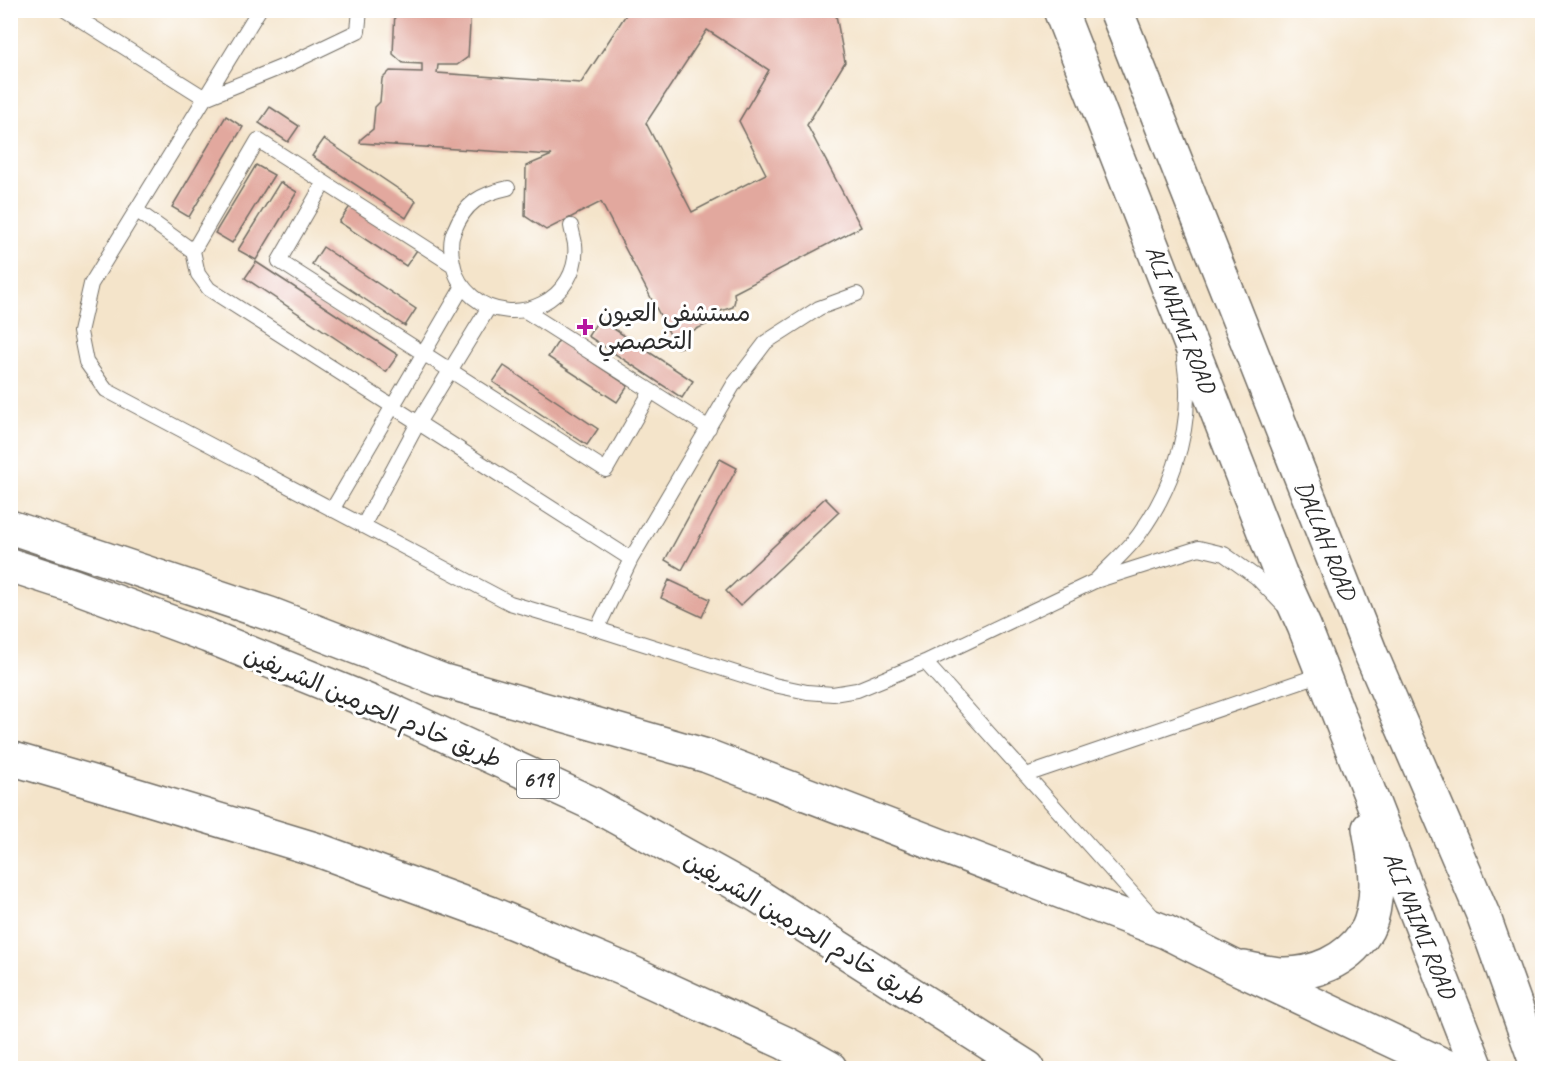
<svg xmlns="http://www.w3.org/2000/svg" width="1553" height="1079" viewBox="0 0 1553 1079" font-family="Caveat,'Playpen Sans Arabic',sans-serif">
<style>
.building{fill:#e2a89e;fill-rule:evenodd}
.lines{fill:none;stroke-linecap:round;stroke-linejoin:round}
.service-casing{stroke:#716c63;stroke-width:16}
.secondary-casing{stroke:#716c63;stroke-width:36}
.motorway-casing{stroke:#716c63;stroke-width:36}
.service{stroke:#fff;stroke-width:14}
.secondary{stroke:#fff;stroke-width:33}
.motorway{stroke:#fff;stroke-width:33}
.poi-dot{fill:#b5179e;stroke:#fff;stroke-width:2}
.labels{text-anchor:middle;stroke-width:6;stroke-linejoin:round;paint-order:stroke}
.shield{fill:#fff;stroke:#6b6b6b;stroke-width:1.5}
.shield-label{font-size:22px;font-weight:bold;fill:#2b2b2b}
.poi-label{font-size:24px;fill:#2b2b2b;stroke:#fff;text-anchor:start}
.street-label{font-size:24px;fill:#2b2b2b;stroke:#fff}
</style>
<rect width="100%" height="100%" fill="#fff"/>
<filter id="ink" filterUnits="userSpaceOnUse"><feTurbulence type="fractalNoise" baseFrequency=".0167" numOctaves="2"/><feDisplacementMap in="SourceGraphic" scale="12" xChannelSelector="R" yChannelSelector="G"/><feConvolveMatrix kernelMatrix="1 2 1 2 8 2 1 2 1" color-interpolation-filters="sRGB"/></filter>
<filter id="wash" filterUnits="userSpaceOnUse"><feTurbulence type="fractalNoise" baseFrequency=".008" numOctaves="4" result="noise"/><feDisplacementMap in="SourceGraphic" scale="24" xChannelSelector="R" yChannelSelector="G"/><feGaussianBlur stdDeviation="1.35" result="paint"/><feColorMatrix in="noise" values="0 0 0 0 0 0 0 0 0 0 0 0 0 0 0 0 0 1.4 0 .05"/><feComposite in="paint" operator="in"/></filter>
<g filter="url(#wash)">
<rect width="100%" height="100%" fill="#f4e4ca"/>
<g id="blocks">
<!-- building -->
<path class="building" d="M 395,10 L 471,10 L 468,57 L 457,65 L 438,65 L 437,73 L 581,83 L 629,10 L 835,10 L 845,62 L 807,125 L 861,227 L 734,293 L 735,300 L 733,307 L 715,313 L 710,318 L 708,324 L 687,333 L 682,347 L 677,348 L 601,202 L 546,230 L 525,216 L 526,166 L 552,155 L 360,143 L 361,139 L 373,129 L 375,107 L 380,102 L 382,79 L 390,71 L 422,72 L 422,64 L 403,63 L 393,54 ZM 707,30 L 769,70 L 739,121 L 766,174 L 692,212 L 646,123 Z
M 270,107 L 299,126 L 288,142 L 259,123 Z
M 226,116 L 243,127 L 189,217 L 172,207 Z
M 324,139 L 416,201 L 406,218 L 312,156 Z
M 256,165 L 274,175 L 232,243 L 215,233 Z
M 280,182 L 297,192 L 256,260 L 238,250 Z
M 351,205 L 417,250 L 406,266 L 339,222 Z
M 323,247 L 416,309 L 405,326 L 312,264 Z
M 256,262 L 398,355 L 386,372 L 245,278 Z
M 599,319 L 693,381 L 682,398 L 588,336 Z
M 559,340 L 628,386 L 617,402 L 548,357 Z
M 504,366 L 598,429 L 587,445 L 493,382 Z
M 720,459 L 737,468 L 682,570 L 665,560 Z
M 825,498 L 839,512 L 740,606 L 726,591 Z
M 669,580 L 710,599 L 702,617 L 661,598 Z"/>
</g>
</g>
<g filter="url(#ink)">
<use href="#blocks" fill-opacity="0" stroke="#716c63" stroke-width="1.5"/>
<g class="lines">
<!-- service casing -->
<g class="service-casing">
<path id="service" d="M 65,10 L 205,98 L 289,64 L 358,31 L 360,10
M 259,10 L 91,284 L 80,332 L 86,362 L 106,390 L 510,603 L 597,629 L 774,685 L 807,692 L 833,694 L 857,690 L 925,662 L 1095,581 L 1199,548 L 1224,554 L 1256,577 L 1283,605
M 324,183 L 279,261 L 606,470 L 651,391
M 508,188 C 480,194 465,203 454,231 C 449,242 451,255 454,267 C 456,279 464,289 473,297 C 514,331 581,299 575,244 C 574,238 572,232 571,226
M 136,210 L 193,251
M 453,265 L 258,140 L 193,251 L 198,274 L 209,289 L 631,559
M 524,310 L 709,428
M 332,510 L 463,286
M 363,526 L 418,423 L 489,307
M 1096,580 C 1111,564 1128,550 1140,533 C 1169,493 1188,441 1187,391 C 1187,381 1185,370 1184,359
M 597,629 L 631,559 L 734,384 L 766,342 L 819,308 L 857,294
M 925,662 L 1155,919
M 1026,775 L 1322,674"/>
</g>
<!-- secondary casing -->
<g class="secondary-casing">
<path id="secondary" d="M 1060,10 L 1280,573 L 1304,626 L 1477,1068
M 1116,10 L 1371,654 L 1484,917 L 1538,1068
M 1244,968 C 1256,970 1268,973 1281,974 C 1313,975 1347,961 1365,933 C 1373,922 1376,898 1376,884 C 1376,865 1372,846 1369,828"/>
</g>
<!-- motorway casing -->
<g class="motorway-casing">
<path id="motorway" d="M 10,527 L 270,614 L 441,680 L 707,756 L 1166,932 L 1233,966 L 1450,1068
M 10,565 L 74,586 L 208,636 L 390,710 L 589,802 L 755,894 L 1028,1068
M 10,758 L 133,794 L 318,850 L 490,913 L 626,970 L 785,1043 L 830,1068"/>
</g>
<!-- service -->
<use href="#service" class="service"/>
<!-- secondary -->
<use href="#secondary" class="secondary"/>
<!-- motorway -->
<use href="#motorway" class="motorway"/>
</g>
</g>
<!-- markers -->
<path class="poi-dot" d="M582 318h6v6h6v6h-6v6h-6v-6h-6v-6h6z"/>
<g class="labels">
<!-- shield labels -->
<rect class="shield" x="517" y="760" width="42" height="38" rx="4.5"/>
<g class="shield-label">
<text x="538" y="787">619</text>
</g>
<!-- poi labels -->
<g class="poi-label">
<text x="598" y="321">مستشفى العيون<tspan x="598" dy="28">التخصصي</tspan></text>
</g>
<!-- street labels -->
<g class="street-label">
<text transform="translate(1181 319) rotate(69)" y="8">ALI NAIMI ROAD</text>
<text transform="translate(1326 540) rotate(68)" y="8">DALLAH ROAD</text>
<text transform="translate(373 707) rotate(23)" y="8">طريق خادم الحرمين الشريفين</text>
<text transform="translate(1420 925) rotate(68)" y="8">ALI NAIMI ROAD</text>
<text transform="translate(805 929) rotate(31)" y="8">طريق خادم الحرمين الشريفين</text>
</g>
</g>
<!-- margin -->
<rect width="1553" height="1079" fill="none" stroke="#fff" stroke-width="36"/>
</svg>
